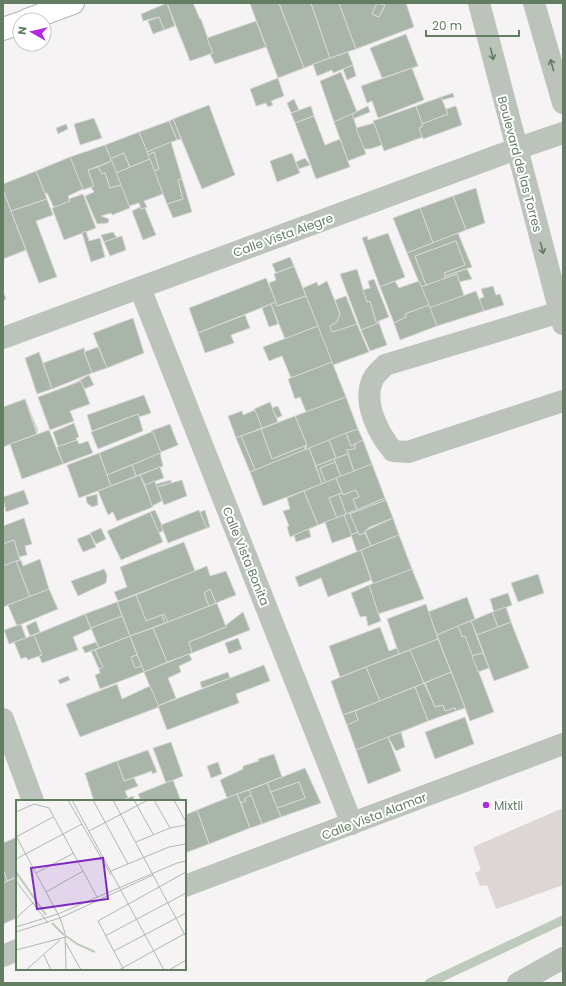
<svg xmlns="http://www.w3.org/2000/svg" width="566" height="986" font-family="Poppins,sans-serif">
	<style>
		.green { fill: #ddd6d4 }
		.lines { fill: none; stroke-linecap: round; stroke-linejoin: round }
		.stream { stroke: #becabb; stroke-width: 9 }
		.building { fill: #a9b5a8; stroke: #d8d6d7 }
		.major-casing { stroke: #afb8af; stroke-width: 24 }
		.minor { stroke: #bbc3bb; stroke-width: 22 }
		.major { stroke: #fff; stroke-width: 22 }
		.oneway { stroke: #637d62 }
		.poi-dot { fill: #b12adf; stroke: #fff; stroke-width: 1.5 }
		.labels { text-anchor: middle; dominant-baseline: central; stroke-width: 4; stroke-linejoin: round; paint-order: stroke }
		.street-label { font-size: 12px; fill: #637d62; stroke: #fff }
		.poi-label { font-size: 12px; fill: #637d62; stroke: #fff; text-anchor: start }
		.inset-river { fill: none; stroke: #becabb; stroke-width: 2 }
		.inset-road { fill: none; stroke: #aeb9ad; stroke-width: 1 }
		.view { fill: #7b2cbf; fill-opacity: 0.15; stroke: #7b2cbf; stroke-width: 2 }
		.inset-edge { fill: none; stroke: #637d62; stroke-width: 2 }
	</style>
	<rect width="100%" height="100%" fill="#f6f3f5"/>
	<path class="green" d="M 563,808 L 563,885 L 496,909 L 487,885 L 480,886 L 475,873 L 481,870 L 473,847 Z"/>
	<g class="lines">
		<path class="stream" d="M 429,983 L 563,920"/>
	</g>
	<g class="building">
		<path d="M 167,3 L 193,3 L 200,19 L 201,19 L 213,53 L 190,61 Z"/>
		<path d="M 167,3 L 175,26 L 164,30 L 159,17 L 143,21 L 141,14 Z"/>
		<path d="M 253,3 L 279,3 L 304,68 L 278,78 L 250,4 Z"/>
		<path d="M 279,3 L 311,3 L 330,58 L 304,68 Z"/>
		<path d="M 311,3 L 339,3 L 356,49 L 330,58 Z"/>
		<path d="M 339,3 L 377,3 L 372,14 L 379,17 L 385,5 L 381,3 L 406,3 L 414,27 L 356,49 Z"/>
		<path d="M 377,3 L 385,5 L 379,17 L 372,14 Z"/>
		<path d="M 159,17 L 164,30 L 153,34 L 148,21 Z"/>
		<path d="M 256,21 L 266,47 L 215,64 L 210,54 L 213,53 L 207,38 Z"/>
		<path d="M 406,34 L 418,66 L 382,78 L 370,48 Z"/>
		<path d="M 348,52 L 353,65 L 333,73 L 332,70 L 317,76 L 313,64 Z"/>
		<path d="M 353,65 L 356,76 L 347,80 L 343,69 Z"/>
		<path d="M 412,68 L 424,100 L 378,118 L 372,101 L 367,103 L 361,86 Z"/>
		<path d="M 341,72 L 357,112 L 334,122 L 320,81 Z"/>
		<path d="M 278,78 L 284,96 L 271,101 L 273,105 L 268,107 L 266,103 L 256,106 L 250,89 Z"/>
		<path d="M 453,93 L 454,97 L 442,100 L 441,97 Z"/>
		<path d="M 441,97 L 448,114 L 422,124 L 416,106 Z"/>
		<path d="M 294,99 L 299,110 L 291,113 L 287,103 Z"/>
		<path d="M 209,105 L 235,175 L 202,189 L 173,119 Z"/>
		<path d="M 311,106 L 314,116 L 295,123 L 291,113 Z"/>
		<path d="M 368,106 L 370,112 L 353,119 L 352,114 Z"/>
		<path d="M 416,106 L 423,126 L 419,128 L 423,137 L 384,151 L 373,121 Z"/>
		<path d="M 456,106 L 462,125 L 423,139 L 419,128 L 423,126 L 422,124 L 448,114 L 446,109 Z"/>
		<path d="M 352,114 L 366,154 L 348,161 L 334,122 Z"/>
		<path d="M 314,116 L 325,145 L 340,139 L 350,167 L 316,179 L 295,123 Z"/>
		<path d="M 94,118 L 102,138 L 80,145 L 74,124 Z"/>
		<path d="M 173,119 L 181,139 L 177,140 L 169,121 Z"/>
		<path d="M 169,121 L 177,140 L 147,152 L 139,132 Z"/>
		<path d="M 374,123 L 382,145 L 370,149 L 364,149 L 356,128 Z"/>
		<path d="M 66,124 L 68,129 L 58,134 L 56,128 Z"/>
		<path d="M 139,132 L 150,159 L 130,167 L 124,153 L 110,159 L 105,145 Z"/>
		<path d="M 171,142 L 182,179 L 178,180 L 183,199 L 167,204 L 154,171 L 159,169 L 154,152 L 148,155 L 147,152 Z"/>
		<path d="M 105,145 L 112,161 L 88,170 L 94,186 L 83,190 L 70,157 Z"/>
		<path d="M 154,152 L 159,169 L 154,171 L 148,155 Z"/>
		<path d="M 124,153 L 130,168 L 116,173 L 110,159 Z"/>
		<path d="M 292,153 L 300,173 L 277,182 L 270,161 Z"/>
		<path d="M 70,157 L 83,189 L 68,196 L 70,201 L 54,208 L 47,193 L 45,194 L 36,171 Z"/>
		<path d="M 305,158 L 310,165 L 299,169 L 296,162 Z"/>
		<path d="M 150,159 L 163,194 L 144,201 L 147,207 L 145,208 L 141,209 L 139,203 L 129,206 L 116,173 Z"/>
		<path d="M 112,161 L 121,185 L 110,188 L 105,173 L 102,174 L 98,167 Z"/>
		<path d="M 98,167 L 102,174 L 105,173 L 110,188 L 121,185 L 130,208 L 112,215 L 111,213 L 101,216 L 109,219 L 108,223 L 97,224 L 85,196 L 94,192 L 91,187 L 94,186 L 88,170 Z"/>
		<path d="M 36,171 L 47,199 L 11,211 L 3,190 L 3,184 Z"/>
		<path d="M 182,179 L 192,212 L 173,218 L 167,204 L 183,199 L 178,180 Z"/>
		<path d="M 476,188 L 485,223 L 466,230 L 453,196 Z"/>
		<path d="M 3,190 L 26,250 L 3,259 Z"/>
		<path d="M 83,194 L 96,228 L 64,240 L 52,208 L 70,201 L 69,199 Z"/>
		<path d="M 453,196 L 466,230 L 433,243 L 420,208 Z"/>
		<path d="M 47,199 L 53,215 L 36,221 L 57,277 L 39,283 L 11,211 Z"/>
		<path d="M 140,207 L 141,209 L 145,208 L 156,235 L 143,240 L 132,211 Z"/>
		<path d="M 420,208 L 433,243 L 407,253 L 393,218 Z"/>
		<path d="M 86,231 L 89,241 L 100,238 L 105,257 L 91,262 L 82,233 Z"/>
		<path d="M 113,232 L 117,238 L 104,242 L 101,235 Z"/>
		<path d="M 388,233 L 405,277 L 380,287 L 362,238 L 367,236 L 368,240 Z"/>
		<path d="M 458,233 L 472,267 L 445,276 L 444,273 L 465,265 L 456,241 L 415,256 L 426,285 L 421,287 L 407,253 Z"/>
		<path d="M 122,236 L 126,250 L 110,256 L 104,242 Z"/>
		<path d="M 456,241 L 465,265 L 444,273 L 446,279 L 426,285 L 415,256 Z"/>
		<path d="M 290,257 L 294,266 L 276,273 L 272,264 Z"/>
		<path d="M 294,266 L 306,296 L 277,306 L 269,283 L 276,280 L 274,274 Z"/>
		<path d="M 357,269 L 367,302 L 370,301 L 376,322 L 379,321 L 379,323 L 361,330 L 340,274 Z"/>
		<path d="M 467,269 L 472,279 L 459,282 L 457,274 L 445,278 L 445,276 Z"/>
		<path d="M 457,274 L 464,296 L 429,308 L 421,287 Z"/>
		<path d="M 266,278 L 276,302 L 198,333 L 189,308 Z"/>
		<path d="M 374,279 L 389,317 L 376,322 L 370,301 L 367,302 L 363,290 L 370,288 L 368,281 Z"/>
		<path d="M 327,281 L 340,314 L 337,322 L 330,326 L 332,332 L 357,324 L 369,352 L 333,365 L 303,288 L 317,282 L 318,286 Z"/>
		<path d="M 395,281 L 399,288 L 419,281 L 429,305 L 405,314 L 406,317 L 394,323 L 380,287 Z"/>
		<path d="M 493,286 L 496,295 L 500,294 L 504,305 L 484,311 L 479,299 L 484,297 L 481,289 Z"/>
		<path d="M 3,291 L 6,299 L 3,301 Z"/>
		<path d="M 476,291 L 484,311 L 437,326 L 429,308 Z"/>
		<path d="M 306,296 L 318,326 L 285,339 L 271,304 L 276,302 L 277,306 Z"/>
		<path d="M 346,296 L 357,324 L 332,332 L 330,326 L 337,322 L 340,314 L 335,300 Z"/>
		<path d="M 271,304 L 278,324 L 269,327 L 262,308 Z"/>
		<path d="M 429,305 L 437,326 L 400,340 L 394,323 L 406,317 L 405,314 Z"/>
		<path d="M 245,315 L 250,328 L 231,335 L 234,343 L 205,353 L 198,333 Z"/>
		<path d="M 133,318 L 144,353 L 107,368 L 93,333 Z"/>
		<path d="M 379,323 L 387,345 L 370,351 L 361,330 Z"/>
		<path d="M 318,326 L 332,362 L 291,378 L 282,356 L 269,361 L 263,347 Z"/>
		<path d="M 98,347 L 107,368 L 92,373 L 84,352 Z"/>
		<path d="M 84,348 L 85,351 L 84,352 L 92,373 L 52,389 L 43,363 Z"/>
		<path d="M 39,352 L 52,389 L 37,394 L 25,358 Z"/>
		<path d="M 332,362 L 346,397 L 306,412 L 300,397 L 295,399 L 288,379 Z"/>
		<path d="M 89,375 L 94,385 L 84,389 L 81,381 L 69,386 Z"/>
		<path d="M 81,381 L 90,404 L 70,411 L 74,421 L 50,430 L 38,397 Z"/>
		<path d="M 144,395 L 151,413 L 139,417 L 138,414 L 92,431 L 87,415 Z"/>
		<path d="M 346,397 L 358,429 L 305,450 L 307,445 L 295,416 Z"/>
		<path d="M 25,399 L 38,431 L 37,432 Z"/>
		<path d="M 25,399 L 37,434 L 3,447 L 3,407 Z"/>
		<path d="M 270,402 L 278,422 L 262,428 L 254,409 Z"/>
		<path d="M 278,406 L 282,416 L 277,418 L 272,408 Z"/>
		<path d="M 255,410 L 262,428 L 236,438 L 228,416 L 242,411 L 243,415 Z"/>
		<path d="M 138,414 L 143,431 L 98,449 L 91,432 Z"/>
		<path d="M 295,416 L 307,445 L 272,459 L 261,429 Z"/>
		<path d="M 74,423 L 79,437 L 76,438 L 77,440 L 58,447 L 53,432 Z"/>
		<path d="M 170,424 L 178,445 L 161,452 L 151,431 Z"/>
		<path d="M 261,429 L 272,459 L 305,446 L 305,450 L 255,470 L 241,436 Z"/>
		<path d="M 358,429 L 363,440 L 351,446 L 346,433 Z"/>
		<path d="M 49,430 L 63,464 L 22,479 L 10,444 Z"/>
		<path d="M 151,432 L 153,432 L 161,453 L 107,475 L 99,453 Z"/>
		<path d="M 346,433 L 351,446 L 355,444 L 355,449 L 347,450 L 348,454 L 336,458 L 329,440 Z"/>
		<path d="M 241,436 L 255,470 L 250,472 L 236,438 Z"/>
		<path d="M 77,440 L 79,444 L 88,441 L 93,453 L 63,464 L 57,447 Z"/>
		<path d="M 329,440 L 336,458 L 316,466 L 309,448 Z"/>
		<path d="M 363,440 L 372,464 L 354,472 L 347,450 L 355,449 L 355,444 Z"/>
		<path d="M 309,448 L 322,484 L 263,506 L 250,472 Z"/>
		<path d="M 99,453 L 111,486 L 79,498 L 67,465 Z"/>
		<path d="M 160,453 L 163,466 L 136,476 L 132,465 Z"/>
		<path d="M 348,454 L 354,472 L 341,477 L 334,459 Z"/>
		<path d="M 334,459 L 335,462 L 320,468 L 326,483 L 322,484 L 316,466 Z"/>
		<path d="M 335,462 L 341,477 L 326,483 L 320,468 Z"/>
		<path d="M 372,464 L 385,498 L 357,510 L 353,499 L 359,497 L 356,490 L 343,495 L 336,478 Z"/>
		<path d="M 132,465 L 136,476 L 111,486 L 107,475 Z"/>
		<path d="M 160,467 L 164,478 L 145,485 L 140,475 Z"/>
		<path d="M 140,475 L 153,507 L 117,521 L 113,512 L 108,515 L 98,491 Z"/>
		<path d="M 336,478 L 342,493 L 329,498 L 337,518 L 318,525 L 304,491 Z"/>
		<path d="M 171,480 L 171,484 L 166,486 L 166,484 L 157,487 L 156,484 Z"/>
		<path d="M 182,480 L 187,496 L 164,505 L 157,487 Z"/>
		<path d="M 155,481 L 162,501 L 152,506 L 145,485 Z"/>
		<path d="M 24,490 L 29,504 L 6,512 L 3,497 Z"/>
		<path d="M 356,490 L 359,497 L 353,499 L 357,510 L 346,514 L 339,494 L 342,493 L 343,495 Z"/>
		<path d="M 304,491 L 318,525 L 290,537 L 287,527 L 289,526 L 283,511 L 290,509 L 287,498 Z"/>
		<path d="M 97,494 L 98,505 L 92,507 L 87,503 L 86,497 Z"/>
		<path d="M 339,494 L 346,514 L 337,518 L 329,498 Z"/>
		<path d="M 385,498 L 386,500 L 350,514 L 358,532 L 351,535 L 344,515 Z"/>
		<path d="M 386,500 L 393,518 L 370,527 L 365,531 L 365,533 L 359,535 L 350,514 Z"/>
		<path d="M 155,510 L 164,530 L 159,533 L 150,512 Z"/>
		<path d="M 199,510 L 207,528 L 168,543 L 161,525 Z"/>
		<path d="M 205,510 L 210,527 L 207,528 L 200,512 Z"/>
		<path d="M 150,512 L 163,542 L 121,560 L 107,531 Z"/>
		<path d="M 344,515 L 352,536 L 332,543 L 325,522 Z"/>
		<path d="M 24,518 L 32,544 L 25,546 L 27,555 L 19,557 L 14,540 L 3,544 L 3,526 Z"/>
		<path d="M 393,518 L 399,535 L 371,546 L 365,531 Z"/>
		<path d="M 101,528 L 106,539 L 96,544 L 90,533 Z"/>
		<path d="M 309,529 L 311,537 L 296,542 L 294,535 Z"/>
		<path d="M 358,532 L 359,535 L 365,533 L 371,546 L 357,552 L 351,535 Z"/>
		<path d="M 90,534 L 96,547 L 83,552 L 77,539 Z"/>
		<path d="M 399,535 L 412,569 L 373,584 L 361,550 Z"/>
		<path d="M 14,540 L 20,560 L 3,566 L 3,544 Z"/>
		<path d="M 184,542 L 195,571 L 118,601 L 114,592 L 127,587 L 120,567 Z"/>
		<path d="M 361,550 L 371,580 L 328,597 L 321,578 L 299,587 L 295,577 Z"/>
		<path d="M 40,559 L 49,589 L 30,597 L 16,561 L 21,560 L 23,566 Z"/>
		<path d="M 16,561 L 30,597 L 3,607 L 3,566 Z"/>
		<path d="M 207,566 L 210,576 L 226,571 L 236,595 L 216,603 L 210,589 L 204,593 L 209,606 L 168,622 L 164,614 L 146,621 L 136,595 Z"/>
		<path d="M 104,569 L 107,575 L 106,583 L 78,596 L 71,581 Z"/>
		<path d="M 412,569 L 424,599 L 378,614 L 369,585 Z"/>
		<path d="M 538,574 L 544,593 L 518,602 L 511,583 Z"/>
		<path d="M 369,585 L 381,621 L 368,626 L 366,616 L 360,617 L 351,593 Z"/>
		<path d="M 49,589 L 58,609 L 17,626 L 8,605 Z"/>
		<path d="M 210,589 L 216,603 L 209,606 L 204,593 Z"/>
		<path d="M 508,593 L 512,605 L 494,612 L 490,599 Z"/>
		<path d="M 136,595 L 146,621 L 162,615 L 165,623 L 130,636 L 117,602 Z"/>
		<path d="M 467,597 L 475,619 L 437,635 L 428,612 Z"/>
		<path d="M 117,602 L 122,616 L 91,628 L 85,614 Z"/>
		<path d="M 217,603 L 226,627 L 189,642 L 192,653 L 167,662 L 153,628 Z"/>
		<path d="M 426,604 L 438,639 L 399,654 L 387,619 Z"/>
		<path d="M 506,607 L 511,622 L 498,627 L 492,612 Z"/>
		<path d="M 243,612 L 250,630 L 192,653 L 189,642 L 226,627 L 226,625 Z"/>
		<path d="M 492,612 L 498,627 L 477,635 L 471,621 Z"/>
		<path d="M 85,614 L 91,629 L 73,637 L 78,650 L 42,663 L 39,656 L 42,655 L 34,635 Z"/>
		<path d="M 164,614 L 168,622 L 165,623 L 162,615 Z"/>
		<path d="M 122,616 L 130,636 L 99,648 L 91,628 Z"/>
		<path d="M 36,621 L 40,632 L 30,636 L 26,626 Z"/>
		<path d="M 471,621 L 483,653 L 472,656 L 465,636 L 462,637 L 458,626 Z"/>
		<path d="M 511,622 L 529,668 L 494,681 L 477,635 Z"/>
		<path d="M 21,624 L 26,638 L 9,644 L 4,630 Z"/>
		<path d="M 458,626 L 462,637 L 465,636 L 494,712 L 470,721 L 437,635 Z"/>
		<path d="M 380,627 L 389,651 L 397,648 L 399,654 L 340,677 L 329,646 Z"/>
		<path d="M 153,628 L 167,662 L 144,672 L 130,636 Z"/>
		<path d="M 34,635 L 42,655 L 28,660 L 26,657 L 21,659 L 14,642 Z"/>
		<path d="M 130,636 L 137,655 L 131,657 L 135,668 L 142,666 L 144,672 L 100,689 L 95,675 L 100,673 L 99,669 L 103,667 L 95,650 Z"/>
		<path d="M 238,638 L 242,649 L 229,654 L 225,643 Z"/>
		<path d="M 438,639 L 451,672 L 424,683 L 410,650 Z"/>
		<path d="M 96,642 L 99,648 L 85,653 L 82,647 Z"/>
		<path d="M 95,650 L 103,667 L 99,669 L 91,651 Z"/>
		<path d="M 410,650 L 424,683 L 380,701 L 366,667 Z"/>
		<path d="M 483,653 L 489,668 L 478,672 L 472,656 Z"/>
		<path d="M 189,654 L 192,660 L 179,666 L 181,672 L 168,678 L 176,698 L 158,706 L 144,672 Z"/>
		<path d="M 137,655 L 142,666 L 135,668 L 131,657 Z"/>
		<path d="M 264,665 L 270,681 L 236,694 L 239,703 L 167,730 L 158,706 Z"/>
		<path d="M 366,667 L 380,701 L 343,715 L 331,681 Z"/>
		<path d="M 228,672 L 230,678 L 202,688 L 200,682 Z"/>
		<path d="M 451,672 L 465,708 L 456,711 L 455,708 L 445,711 L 443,705 L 435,707 L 425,683 Z"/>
		<path d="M 68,676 L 70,680 L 60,684 L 58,680 Z"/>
		<path d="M 424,683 L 435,707 L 443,705 L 445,711 L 455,708 L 456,711 L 428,721 L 415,687 Z"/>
		<path d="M 117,684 L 122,699 L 150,686 L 159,707 L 80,737 L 66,704 Z"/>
		<path d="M 415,687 L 428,721 L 356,750 L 347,725 L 358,720 L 355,711 Z"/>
		<path d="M 355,711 L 358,720 L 347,725 L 343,715 Z"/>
		<path d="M 465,717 L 474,744 L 435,759 L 425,732 Z"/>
		<path d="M 401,732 L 405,747 L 396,751 L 388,737 Z"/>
		<path d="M 388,737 L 401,771 L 368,784 L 356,750 Z"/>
		<path d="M 171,742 L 183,776 L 166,783 L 153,748 Z"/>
		<path d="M 148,750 L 157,772 L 152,774 L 152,771 L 124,781 L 117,761 Z"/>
		<path d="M 274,754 L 282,777 L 227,798 L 220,780 L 243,769 L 243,766 L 259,761 L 258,759 Z"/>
		<path d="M 117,761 L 124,781 L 134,778 L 138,786 L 125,791 L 128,798 L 120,801 L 94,801 L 85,773 Z"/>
		<path d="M 218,762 L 222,774 L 211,778 L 207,766 Z"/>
		<path d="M 305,768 L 321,803 L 281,817 L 277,808 L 305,798 L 299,782 L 271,792 L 267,783 Z"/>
		<path d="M 173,780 L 181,801 L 141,801 L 138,794 Z"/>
		<path d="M 299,782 L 305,798 L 277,808 L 271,792 Z"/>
		<path d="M 267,783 L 281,817 L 262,824 L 249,790 Z"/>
		<path d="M 249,790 L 251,795 L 244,799 L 246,801 L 241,803 L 237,794 Z"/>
		<path d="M 237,794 L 250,828 L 209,844 L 197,810 Z"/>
		<path d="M 251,795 L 262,824 L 250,828 L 241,803 L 246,801 L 244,799 Z"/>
		<path d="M 133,796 L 135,801 L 120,801 L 128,798 Z"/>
		<path d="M 197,810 L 209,844 L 185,853 L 185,815 Z"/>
		<path d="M 17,837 L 17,877 L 7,881 L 4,872 L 3,873 L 3,843 Z"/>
		<path d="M 4,872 L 7,881 L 3,883 L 3,873 Z"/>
		<path d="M 17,877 L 17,918 L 3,924 L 3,883 Z"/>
	</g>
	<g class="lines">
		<g class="major-casing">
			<g id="major">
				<path d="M 27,20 L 73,3"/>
				<path d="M 3,29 L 20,23"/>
			</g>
		</g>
		<g class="minor">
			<path d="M 479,3 L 563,324"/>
			<path d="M 534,3 L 563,103"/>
			<path d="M 140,288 L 352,824"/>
			<path d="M 560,312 L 385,365 C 382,369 375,374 373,379 C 362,402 378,433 393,451 L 408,452 L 563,401"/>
			<path d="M 3,338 L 516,149 L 563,133"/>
			<path d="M 3,719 L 33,801"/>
			<path d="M 185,886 L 563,744"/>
			<path d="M 3,956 L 17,950"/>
			<path d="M 518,983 L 563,958"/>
		</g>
		<use href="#major" class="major"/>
	</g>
	<defs><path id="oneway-shaft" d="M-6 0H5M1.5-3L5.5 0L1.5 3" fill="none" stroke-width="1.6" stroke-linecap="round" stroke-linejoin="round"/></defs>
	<g class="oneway">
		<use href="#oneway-shaft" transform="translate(492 54) rotate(76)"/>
		<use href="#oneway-shaft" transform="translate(552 65) rotate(-106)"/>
		<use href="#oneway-shaft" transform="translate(542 248) rotate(75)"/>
	</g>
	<circle class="poi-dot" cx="486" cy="805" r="4"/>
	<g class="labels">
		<g class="street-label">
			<text transform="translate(520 164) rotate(75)">Boulevard de las Torres</text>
			<text transform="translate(283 235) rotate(-20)">Calle Vista Alegre</text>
			<text transform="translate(246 556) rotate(68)">Calle Vista Bonita</text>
			<text transform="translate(374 816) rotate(-21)">Calle Vista Alamar</text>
		</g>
		<g class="poi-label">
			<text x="494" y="805">Mixtli</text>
		</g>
	</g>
	<g transform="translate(16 800)">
		<rect width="170" height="170" fill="#f6f3f5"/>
		<path class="inset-river" d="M 0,72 L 30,115M 36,123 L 48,135M 50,136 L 61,144 L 79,152"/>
		<path class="inset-road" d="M 52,0 L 95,75M 56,0 L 148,170M 77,0 L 112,64M 97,0 L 170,137M 118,0 L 137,34M 138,0 L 154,28M 158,0 L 170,22M 0,12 L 18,4 L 33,8 L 81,97M 73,31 L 132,0M 0,36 L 44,118 L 49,133 L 50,170M 0,37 L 37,17M 120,42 L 154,28 L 170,25M 0,59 L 66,24M 95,71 L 153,47 L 170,44M 20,73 L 58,53M 0,81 L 32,123M 30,92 L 67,71M 0,118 L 18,102M 0,127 L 42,114 L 161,63 L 170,61M 0,132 L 44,118 L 137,75M 89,136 L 170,93M 50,143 L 65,170M 0,150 L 50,137M 98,151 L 170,113M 28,155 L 35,170M 10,170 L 44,140M 103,170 L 168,134M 108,170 L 82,121 L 170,72M 153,170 L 170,160"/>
		<path class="view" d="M 87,58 L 92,99 L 21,109 L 15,68 Z"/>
		<rect width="170" height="170" class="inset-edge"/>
	</g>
	<rect width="566" height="986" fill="none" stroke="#637d62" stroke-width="8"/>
	<g transform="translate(32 32) rotate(278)"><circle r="19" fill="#ffffff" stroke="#c1cbc0"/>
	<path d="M0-3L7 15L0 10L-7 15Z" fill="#b12adf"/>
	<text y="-6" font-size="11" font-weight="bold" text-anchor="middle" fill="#637d62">N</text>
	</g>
	<path d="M426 30v6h93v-6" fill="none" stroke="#637d62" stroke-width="2"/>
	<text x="432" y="30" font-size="12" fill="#637d62" stroke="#ffffff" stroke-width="3" paint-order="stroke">20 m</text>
</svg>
